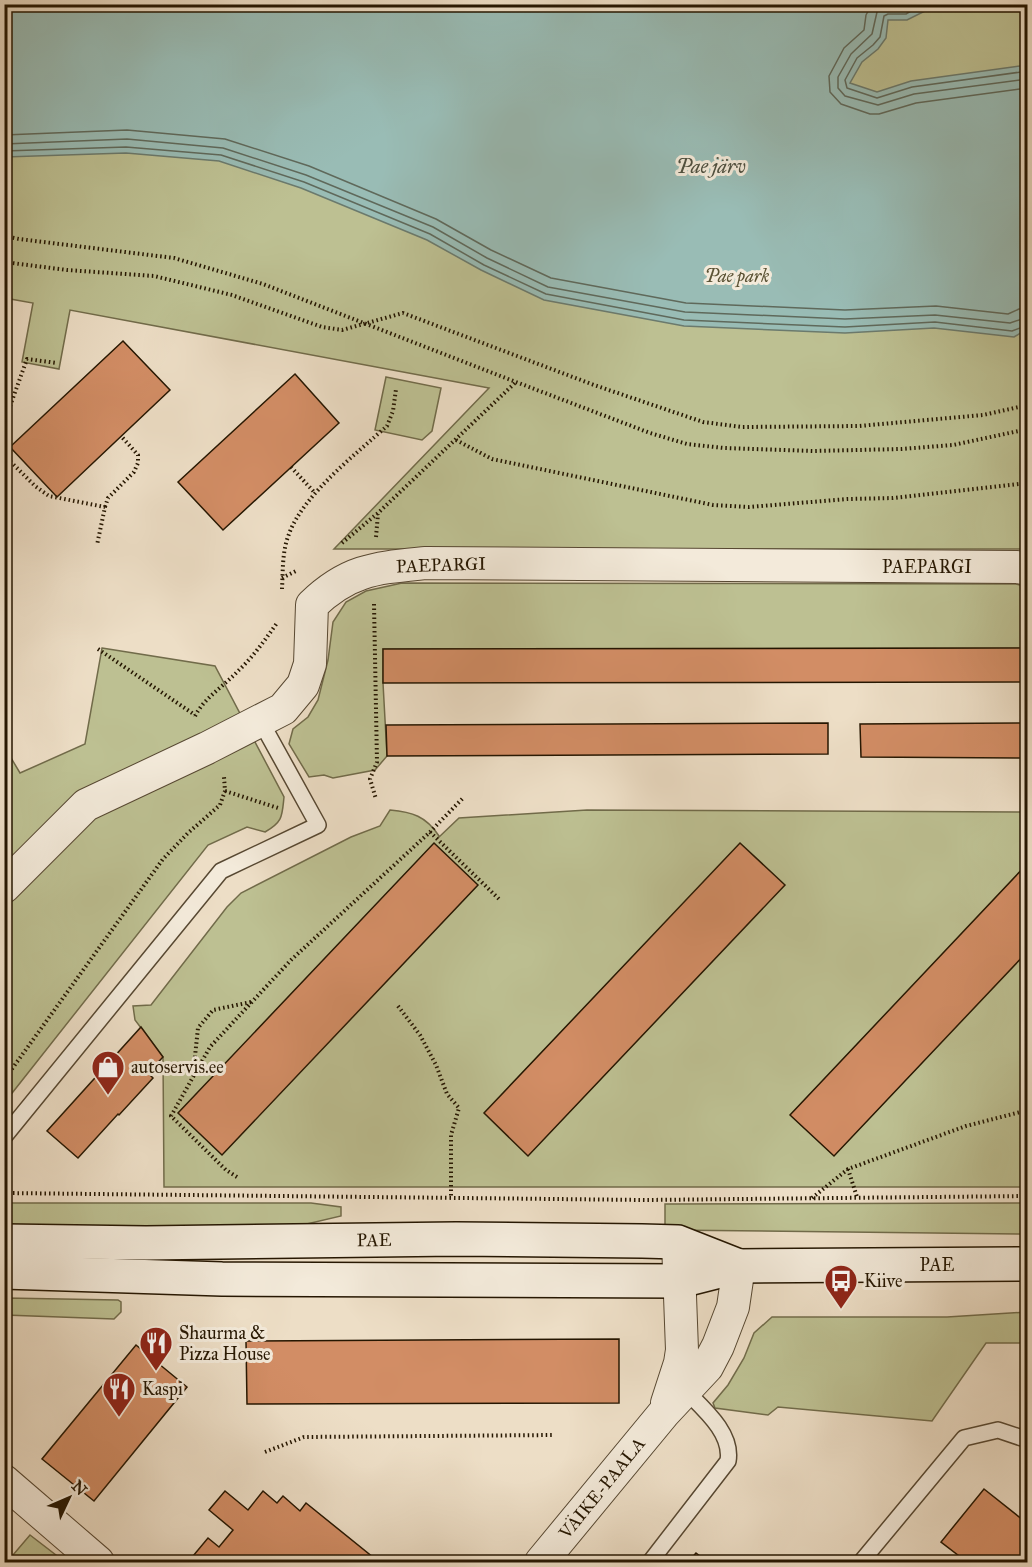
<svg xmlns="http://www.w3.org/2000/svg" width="1032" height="1567" font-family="'IM FELL Great Primer',serif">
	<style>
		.green { fill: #bdc092; stroke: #716b4a; stroke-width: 1.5 }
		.water { fill: #99bcb5; stroke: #6b7a6d; stroke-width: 1.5 }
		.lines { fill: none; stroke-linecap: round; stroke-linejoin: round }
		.shore { stroke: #5f695b; stroke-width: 1.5 }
		.building { fill: #d28d65; stroke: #251601; stroke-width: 1.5 }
		.service-casing { stroke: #574832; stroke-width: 18 }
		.minor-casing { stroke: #574832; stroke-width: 34 }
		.secondary-casing { stroke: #251601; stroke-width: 36 }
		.path { stroke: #251601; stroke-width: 4; stroke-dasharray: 1.5 3; stroke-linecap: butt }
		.service { stroke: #f3eada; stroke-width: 15 }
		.minor { stroke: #f3eada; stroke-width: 32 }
		.secondary { stroke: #f3eada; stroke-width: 33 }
		.labels { text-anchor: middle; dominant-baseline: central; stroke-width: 6; stroke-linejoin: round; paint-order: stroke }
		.park-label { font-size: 18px; font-style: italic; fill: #5a5234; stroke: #f3eada }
		.street-label { font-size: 18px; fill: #251601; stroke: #f3eada }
		.poi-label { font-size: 18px; fill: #251601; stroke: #f3eada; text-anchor: start }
		.water-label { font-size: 20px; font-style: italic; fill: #4e5040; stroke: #f3eada }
	</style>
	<rect width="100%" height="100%" fill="#eddec6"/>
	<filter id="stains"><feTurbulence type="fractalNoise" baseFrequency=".00333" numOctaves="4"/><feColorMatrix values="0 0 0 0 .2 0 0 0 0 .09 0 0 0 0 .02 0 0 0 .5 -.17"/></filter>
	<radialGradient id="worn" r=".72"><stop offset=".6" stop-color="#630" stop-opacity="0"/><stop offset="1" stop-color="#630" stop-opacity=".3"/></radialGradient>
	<g class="green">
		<path d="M 4,5 L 1027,5 L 1027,549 L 334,549 L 489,388 L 70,310 L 59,369 L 22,362 L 33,303 L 5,298 Z"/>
		<path d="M 386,377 L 441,388 L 432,431 L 422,440 L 375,430 Z"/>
		<path d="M 402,583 L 1016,584 L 1027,587 L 1027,648 L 383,649 L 383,683 L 387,756 L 375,770 L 333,778 L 324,775 L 309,777 L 289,744 L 293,729 L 308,717 L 318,700 L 328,660 L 333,622 L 346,602 L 366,591 Z"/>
		<path d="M 102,648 L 215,666 L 284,797 C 282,816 283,822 265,832 L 247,827 L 208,845 L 5,1102 L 4,746 L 20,773 L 85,744 Z"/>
		<path d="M 390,810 C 412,812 426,816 439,836 L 438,838 L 459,818 L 587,810 L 1027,812 L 1027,1187 L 164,1187 L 163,1057 L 135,1020 L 133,1006 L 151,1005 L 227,907 L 241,893 L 351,837 L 380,826 Z"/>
		<path d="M 6,1203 L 311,1203 L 341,1207 L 341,1216 L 294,1227 L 5,1231 Z"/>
		<path d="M 1027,1203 L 1027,1234 L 665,1230 L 665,1204 Z"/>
		<path d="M 5,1298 L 118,1300 L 121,1302 L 121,1312 L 114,1319 L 5,1315 Z"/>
		<path d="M 1027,1312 L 1027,1343 L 986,1343 L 932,1421 L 778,1407 L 768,1415 L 715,1408 L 713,1403 L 728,1385 L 744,1358 L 754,1333 L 772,1317 L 947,1317 Z"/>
		<path d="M 30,1535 L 65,1562 L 34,1562 L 31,1560 L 29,1562 L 7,1562 Z"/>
	</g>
	<path class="water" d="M 4,5 L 937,5 L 907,20 L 888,20 L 886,38 L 878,49 L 862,62 L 850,83 L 877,92 L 911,81 L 1027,65 L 1027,329 L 1014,337 L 934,328 L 845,333 L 684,326 L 544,300 L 481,270 L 427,240 L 301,188 L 219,161 L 126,153 L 5,157 Z"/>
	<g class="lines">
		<g class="shore">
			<path d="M 872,4 L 866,15 L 864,30 L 844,48 L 829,76 L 830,92 L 841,104 L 870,114 L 879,114 L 916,103 L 1028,88"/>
			<path d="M 907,4 C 897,10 887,3 877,12 L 872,34 L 851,54 L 838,77 L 838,88 L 845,96 L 878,105 L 914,94 L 1028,79"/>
			<path d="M 922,4 L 906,14 L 888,14 L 884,16 L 880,37 L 873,45 L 857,58 L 845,80 L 847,88 L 877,98 L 912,87 L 1028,71"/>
			<path d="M 4,135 L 127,130 L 225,139 L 309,166 L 436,219 L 491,250 L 551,278 L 686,303 L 845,310 L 936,306 L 1008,314 L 1019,309 L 1028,308"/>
			<path d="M 4,144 L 127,139 L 223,148 L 306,175 L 433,227 L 487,258 L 548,287 L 685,312 L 845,319 L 935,315 L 1010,323 L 1028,317"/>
			<path d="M 4,151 L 126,147 L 221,155 L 304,182 L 430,234 L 484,265 L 546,294 L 684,320 L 845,327 L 935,322 L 1012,331 L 1028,325"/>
		</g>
	</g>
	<g class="building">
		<path d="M 123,341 L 170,390 L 57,497 L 10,447 Z"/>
		<path d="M 295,374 L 339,423 L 223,530 L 178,482 Z"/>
		<path d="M 1028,648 L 1028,682 L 383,683 L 383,649 Z"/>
		<path d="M 828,723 L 828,754 L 387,756 L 386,725 Z"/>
		<path d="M 1028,723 L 1028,758 L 861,757 L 860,724 Z"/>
		<path d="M 434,843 L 478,885 L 222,1155 L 178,1113 Z"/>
		<path d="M 740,843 L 785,885 L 528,1156 L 484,1113 Z"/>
		<path d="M 1028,863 L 1028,951 L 834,1156 L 790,1115 Z"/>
		<path d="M 141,1027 L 163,1057 L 148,1073 L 153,1078 L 119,1115 L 118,1114 L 78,1158 L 47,1131 Z"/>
		<path d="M 619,1339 L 619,1403 L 247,1404 L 246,1341 Z"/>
		<path d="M 136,1345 L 187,1387 L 94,1501 L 42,1459 Z"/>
		<path d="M 984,1489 L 1028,1524 L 1028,1562 L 967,1562 L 941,1542 Z"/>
		<path d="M 225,1491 L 248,1510 L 263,1491 L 277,1503 L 283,1496 L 300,1511 L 306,1503 L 379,1562 L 269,1562 L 265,1559 L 263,1562 L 188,1562 L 208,1538 L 219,1547 L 233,1530 L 209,1510 Z"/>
		<path d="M 696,1553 L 708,1562 L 688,1562 Z"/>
	</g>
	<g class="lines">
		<g class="service-casing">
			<g id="service">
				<path d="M 4,1137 L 221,871 L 318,825 L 260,720"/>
				<path d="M 650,1562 L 728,1461 C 733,1432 701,1407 683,1388"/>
				<path d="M 861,1562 L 964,1438 L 998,1430 L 1028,1440"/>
			</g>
		</g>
		<g class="minor-casing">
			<g id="minor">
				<path d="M 4,887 L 86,805 L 207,748 L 283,709 L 303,685 L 310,664 L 312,605 C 349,569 377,568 426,563 L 1017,567 L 1028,569"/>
				<path d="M 667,1403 L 680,1363 L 682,1350 L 678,1242"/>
				<path d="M 4,1481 L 98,1562"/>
				<path d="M 541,1562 L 664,1413 L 707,1367 L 718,1346 L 733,1307 L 739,1266"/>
			</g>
		</g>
		<g class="secondary-casing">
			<g id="secondary">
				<path d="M 4,1241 L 146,1243 L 456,1239 L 642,1241 L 678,1242 L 739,1266"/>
				<path d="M 4,1272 L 222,1279 L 680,1281 L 739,1266 L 1028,1264"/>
			</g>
		</g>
		<g class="path">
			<path d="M 4,236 L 19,239 L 174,258 L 263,284 L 516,382 L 650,433 L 687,444 L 724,448 L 813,451 L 901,449 L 953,445 L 1028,429"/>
			<path d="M 4,262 L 67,270 L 154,276 L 232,295 L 322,327 L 342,330 L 403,313 L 594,385 L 703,422 L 742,427 L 859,426 L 983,415 L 1028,405"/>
			<path d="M 4,423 L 27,359 L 57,363"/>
			<path d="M 456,440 L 492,459 L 713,505 L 749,507 L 848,499 L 893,498 L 1028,483"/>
			<path d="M 4,455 L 35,486 L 49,496 L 105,507 L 97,545"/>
			<path d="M 291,467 L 315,493"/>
			<path d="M 105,507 L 108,498 L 134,472 L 138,463 L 138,455 L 121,436"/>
			<path d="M 376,537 L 378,514"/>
			<path d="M 342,543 L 378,513 L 516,382"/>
			<path d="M 282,578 L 298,570"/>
			<path d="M 282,589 C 283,571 282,551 289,534 C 303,495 356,454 387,426 L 393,411 L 396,389"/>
			<path d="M 374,604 L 377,762 L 370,779 L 376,799"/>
			<path d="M 98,649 L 195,715"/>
			<path d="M 195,716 C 205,697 224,686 238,671 C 253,657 265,640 277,623"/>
			<path d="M 225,791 L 278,808"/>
			<path d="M 430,832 L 499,899"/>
			<path d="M 398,1006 L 420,1035 L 436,1065 L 447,1094 L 459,1108 L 451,1135 L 451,1198"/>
			<path d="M 193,1075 L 198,1028 L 213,1010 L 251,1002"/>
			<path d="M 4,1080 L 163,859 L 188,833 L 220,805 L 225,791 L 224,777"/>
			<path d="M 848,1169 L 857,1197"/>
			<path d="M 237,1177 L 226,1170 L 171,1116 L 210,1047 L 291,960 L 430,832 L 463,798"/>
			<path d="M 4,1193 L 645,1200 L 1028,1196"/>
			<path d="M 812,1198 L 848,1169 L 966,1126 L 1028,1110"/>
			<path d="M 265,1452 L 304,1437 L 554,1435"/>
		</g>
		<use href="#service" class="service"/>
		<use href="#minor" class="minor"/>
		<use href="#secondary" class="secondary"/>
	</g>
	<defs>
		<g id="shop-pin" transform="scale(1.725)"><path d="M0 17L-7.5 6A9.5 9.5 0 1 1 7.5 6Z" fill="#8f2418" stroke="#f3eada"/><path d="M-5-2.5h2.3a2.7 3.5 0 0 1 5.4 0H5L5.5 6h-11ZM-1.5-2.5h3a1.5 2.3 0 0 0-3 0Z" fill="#fff"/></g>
		<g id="bus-pin" transform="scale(1.725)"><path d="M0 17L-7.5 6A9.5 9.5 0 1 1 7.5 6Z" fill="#8f2418" stroke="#f3eada"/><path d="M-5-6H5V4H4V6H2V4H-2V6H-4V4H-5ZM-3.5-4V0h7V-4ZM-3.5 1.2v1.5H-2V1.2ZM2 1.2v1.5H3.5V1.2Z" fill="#fff"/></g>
		<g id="restaurant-pin" transform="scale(1.725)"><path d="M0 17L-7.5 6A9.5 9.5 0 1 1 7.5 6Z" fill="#8f2418" stroke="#f3eada"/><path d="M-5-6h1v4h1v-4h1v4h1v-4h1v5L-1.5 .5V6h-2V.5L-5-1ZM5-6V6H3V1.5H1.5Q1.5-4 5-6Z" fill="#fff"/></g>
	</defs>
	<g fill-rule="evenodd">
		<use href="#shop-pin" x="108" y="1067"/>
		<use href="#bus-pin" x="841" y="1281"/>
		<use href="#restaurant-pin" x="156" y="1343"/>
		<use href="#restaurant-pin" x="119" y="1389"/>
	</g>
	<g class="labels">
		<g class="park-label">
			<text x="737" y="276">Pae park</text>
		</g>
		<g class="street-label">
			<text transform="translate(441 565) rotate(-2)">PAEPARGI</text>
			<text x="927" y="567">PAEPARGI</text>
			<text transform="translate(374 1240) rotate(-1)">PAE</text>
			<text x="937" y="1265">PAE</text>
			<text transform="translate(602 1488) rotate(-51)">VÄIKE-PAALA</text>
		</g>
		<g class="poi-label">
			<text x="131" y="1067">autoservis.ee</text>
			<text x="864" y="1281">Kiive</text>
			<text x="179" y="1333">Shaurma &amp;<tspan x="179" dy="21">Pizza House</tspan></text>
			<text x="142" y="1389">Kaspi</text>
		</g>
		<g class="water-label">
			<text x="711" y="166">Pae järv</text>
		</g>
	</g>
	<rect width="1032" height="1567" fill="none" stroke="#eddec6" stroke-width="24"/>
	<rect x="6" y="6" width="1020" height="1555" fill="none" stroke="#251601" stroke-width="3"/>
	<rect x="12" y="12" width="1008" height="1543" fill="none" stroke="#251601" stroke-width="1.5"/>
	<g transform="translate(69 1498) rotate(46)" stroke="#f3eada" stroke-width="4.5" paint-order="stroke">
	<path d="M0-4.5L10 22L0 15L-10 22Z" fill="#251601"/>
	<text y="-9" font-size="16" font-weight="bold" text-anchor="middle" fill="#251601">N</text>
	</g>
	<rect width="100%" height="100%" filter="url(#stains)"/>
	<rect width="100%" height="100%" fill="url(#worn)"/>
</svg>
